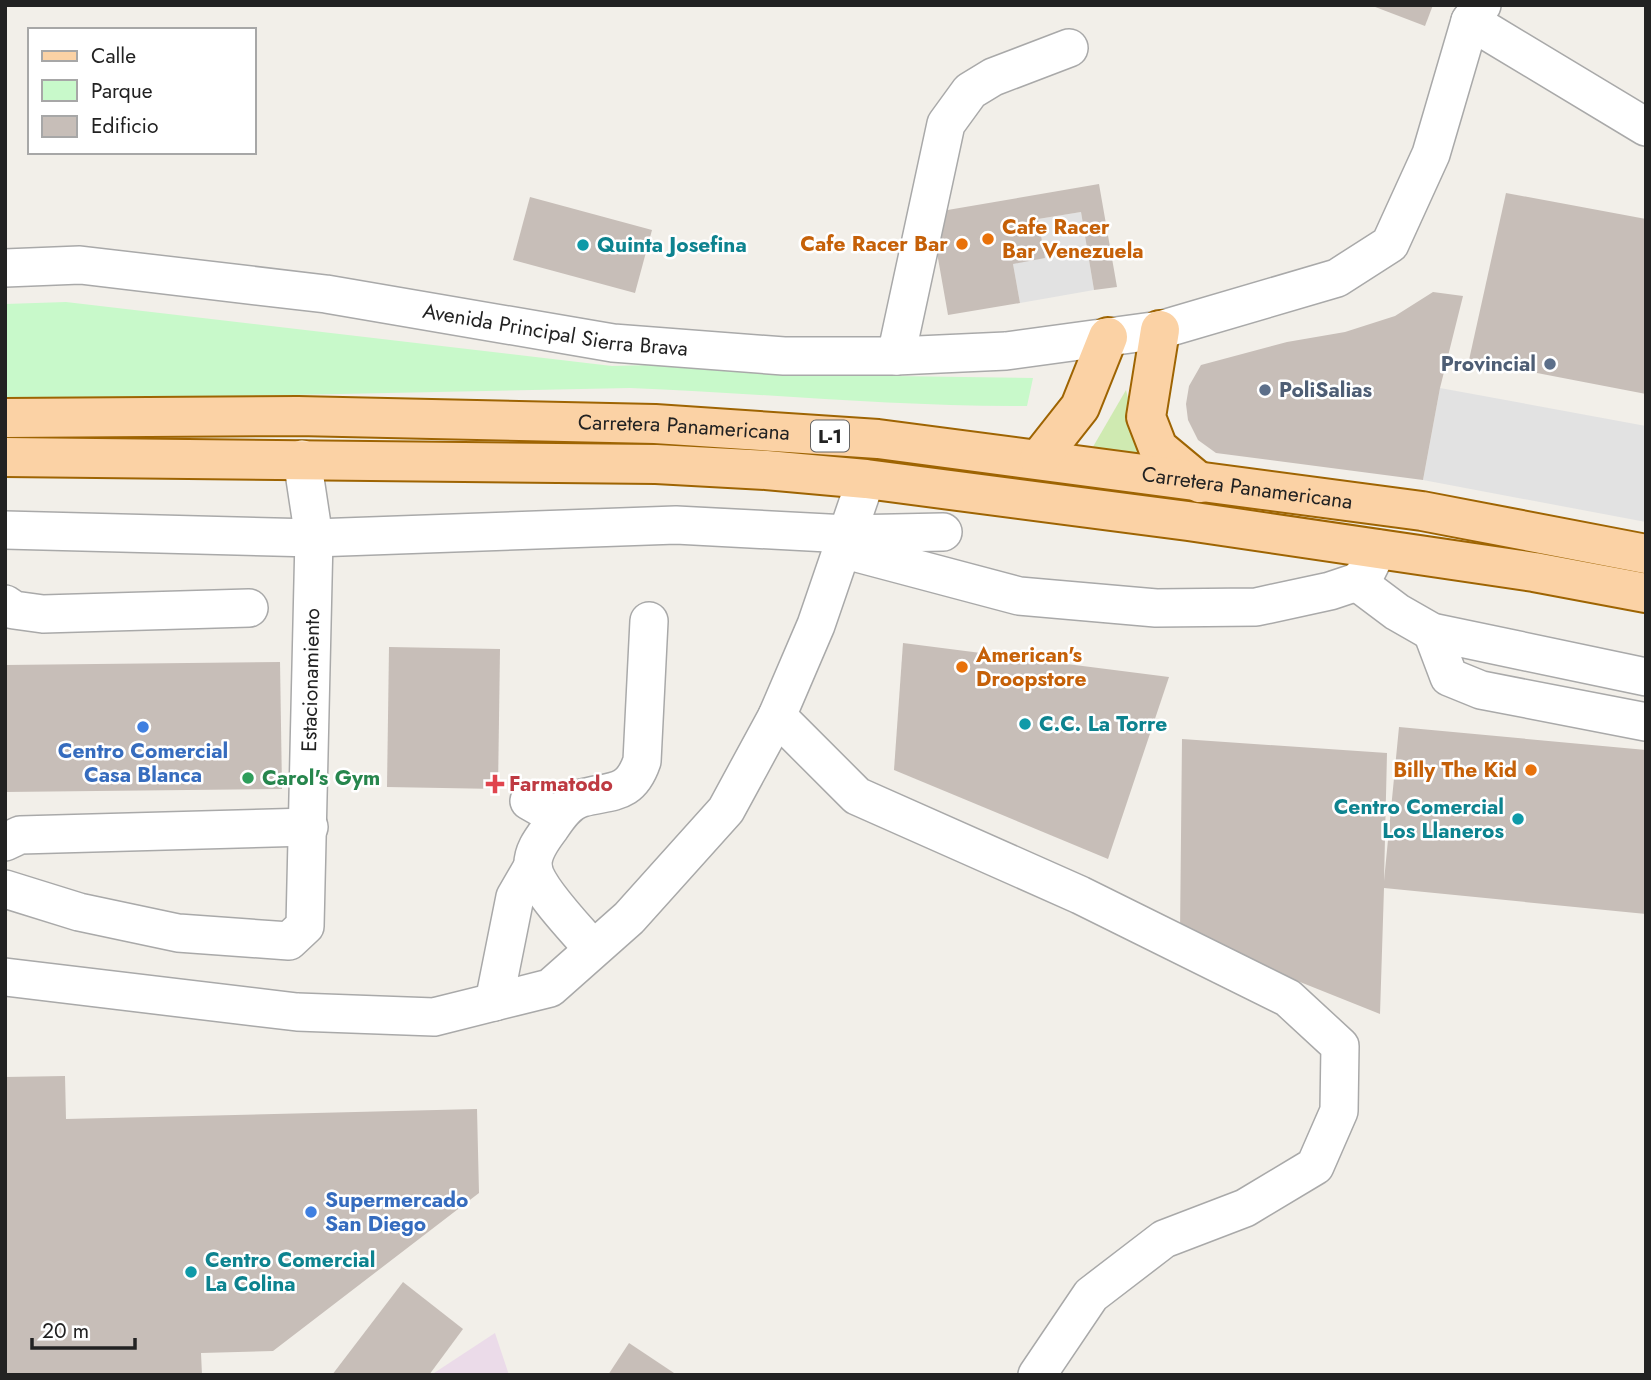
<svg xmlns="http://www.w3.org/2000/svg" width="1651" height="1380" font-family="Jost,sans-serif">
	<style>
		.industrial { fill: #ebdbe9 }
		.grass { fill: #cfeab1 }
		.park { fill: #c8f9ca }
		.parking { fill: #e2e2e2 }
		.building { fill: #c7beb8 }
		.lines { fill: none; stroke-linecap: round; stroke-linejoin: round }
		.minor-casing { stroke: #a9a9a9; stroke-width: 40 }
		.major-casing { stroke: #9e6402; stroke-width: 42 }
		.minor { stroke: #fff; stroke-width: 37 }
		.major { stroke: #fbd2a5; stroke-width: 38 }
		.food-dot { fill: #e8710a; stroke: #fff; stroke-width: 2.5 }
		.culture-dot { fill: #0f9aa8; stroke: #fff; stroke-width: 2.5 }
		.service-dot { fill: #5c6f8a; stroke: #fff; stroke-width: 2.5 }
		.shop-dot { fill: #3f7fe0; stroke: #fff; stroke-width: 2.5 }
		.leisure-dot { fill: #2e9e5b; stroke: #fff; stroke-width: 2.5 }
		.health-dot { fill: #e0444e; stroke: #fff; stroke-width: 2.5 }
		.labels { text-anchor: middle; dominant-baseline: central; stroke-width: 5; stroke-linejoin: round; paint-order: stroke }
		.shield { fill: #fff; stroke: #646464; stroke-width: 2 }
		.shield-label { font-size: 19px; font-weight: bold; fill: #222 }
		.food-label { font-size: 21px; font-weight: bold; fill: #c56008; stroke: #fff; text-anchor: start }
		.culture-label { font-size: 21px; font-weight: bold; fill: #0d838f; stroke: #fff; text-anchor: start }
		.street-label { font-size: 21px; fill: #222; stroke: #fff }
		.service-label { font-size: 21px; font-weight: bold; fill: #4e5e75; stroke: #fff; text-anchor: end }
		.shop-label { font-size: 21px; font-weight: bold; fill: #366cbe; stroke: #fff }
		.leisure-label { font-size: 21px; font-weight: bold; fill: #27864d; stroke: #fff; text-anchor: start }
		.health-label { font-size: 21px; font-weight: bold; fill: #be3a42; stroke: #fff; text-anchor: start }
	</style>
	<rect width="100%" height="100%" fill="#f2efe9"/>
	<path class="industrial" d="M 495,1333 L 509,1375 L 431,1375 Z"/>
	<path class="grass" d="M 1126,390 L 1144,460 L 1090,452 Z"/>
	<path class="park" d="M 66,302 L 612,366 L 693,364 L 892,376 L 1033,378 L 1027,406 C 894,407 762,393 630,388 L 5,401 L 5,304 Z"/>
	<g class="parking">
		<path d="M 1081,212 L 1094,290 L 1020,303 L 1013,264 L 1038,219 Z"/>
		<path d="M 1440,388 L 1646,426 L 1646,522 L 1423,480 Z"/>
	</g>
	<g class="building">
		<path d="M 1370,5 L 1433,5 L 1425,26 Z"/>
		<path d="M 1099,184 L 1117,287 L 1094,290 L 1081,212 L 1038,219 L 1045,258 L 1013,264 L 1020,303 L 948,315 L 930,213 Z"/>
		<path d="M 1506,193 L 1646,219 L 1646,394 L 1469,360 Z"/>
		<path d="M 530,197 L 652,230 L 635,293 L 513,260 Z"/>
		<path d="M 1433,292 L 1463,296 L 1440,388 L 1423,480 L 1216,453 L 1198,440 L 1188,420 L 1186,404 L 1189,386 L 1201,365 L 1287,342 L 1345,332 L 1395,316 Z"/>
		<path d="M 903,643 L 1169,677 L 1108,859 L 894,770 Z"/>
		<path d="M 389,647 L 500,649 L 498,789 L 387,787 Z"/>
		<path d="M 280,662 L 282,789 L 5,792 L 5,665 Z"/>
		<path d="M 1399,727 L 1646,750 L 1646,914 L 1384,888 L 1380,1014 L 1180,934 L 1182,739 L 1387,753 L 1384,881 Z"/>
		<path d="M 65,1076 L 66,1119 L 477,1109 L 479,1193 L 273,1351 L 201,1353 L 202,1375 L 5,1375 L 5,1077 Z"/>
		<path d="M 403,1282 L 463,1329 L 429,1375 L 332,1375 Z"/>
		<path d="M 629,1343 L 677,1375 L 608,1375 Z"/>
	</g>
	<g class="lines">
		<g class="minor-casing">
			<g id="minor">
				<path d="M 1470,21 L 1646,127"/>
				<path id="s1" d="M 5,268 L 80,265 L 326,294 L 613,343 L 784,356 L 896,356 L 1006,351 L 1160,330 L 1337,278 L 1390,244 L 1431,154 L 1470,21 L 1482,5"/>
				<path d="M 896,356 L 946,124 L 970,91 L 993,77 L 1069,48"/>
				<path d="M 866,479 L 816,625 L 777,716 L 857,796 L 1080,895 L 1288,998 L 1340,1046 L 1339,1111 L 1315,1166 L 1245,1208 L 1164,1239 L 1091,1295 L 1037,1375"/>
				<path d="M 5,530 L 314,538 L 676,525 L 847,534 L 943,532"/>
				<path d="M 842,549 L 1019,596 L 1156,608 L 1256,607 L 1330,591 L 1357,582 L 1366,573 L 1378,549"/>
				<path d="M 1357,582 L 1397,612 L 1432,632 L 1646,677"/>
				<path d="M 5,604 L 14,610 L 43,614 L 249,608"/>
				<path d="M 1432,632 L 1449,677 L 1481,690 L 1646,722"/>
				<path d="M 529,801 L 557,817"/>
				<path d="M 5,842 L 20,835 L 309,827"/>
				<path id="s2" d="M 5,889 L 79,912 L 178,933 L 289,941 L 305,926 L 314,538 L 302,459"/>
				<path d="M 593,949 C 578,931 535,888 533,866 C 532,851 543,838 551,827 C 559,815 568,802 582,798 C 612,790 630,796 642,761 L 649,621"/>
				<path d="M 5,977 L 297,1012 L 434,1017 L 550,988 L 629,918 L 726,810 L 777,716"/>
				<path d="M 494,1002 L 515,897 L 533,866"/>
			</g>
		</g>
		<g class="major-casing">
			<g id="major">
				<path d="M 1160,330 L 1146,417 L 1158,448 L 1200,483"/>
				<path id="s3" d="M 5,418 L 298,416 L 655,424 L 878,439 L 1422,511 L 1646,554"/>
				<path d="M 5,457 L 656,464 L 766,470 L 866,479 L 1188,521 L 1534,572 L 1646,593"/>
				<path d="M 1039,459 L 1080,407 L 1108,337"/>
			</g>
		</g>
		<use href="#minor" class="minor"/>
		<use href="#major" class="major"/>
	</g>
	<g class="food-dot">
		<circle cx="988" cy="239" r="7"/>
		<circle cx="962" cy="244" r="7"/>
		<circle cx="962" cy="667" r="7"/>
		<circle cx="1531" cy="770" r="7"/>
	</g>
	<g class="culture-dot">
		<circle cx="583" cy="245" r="7"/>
		<circle cx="1025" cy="724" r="7"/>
		<circle cx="1518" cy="819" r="7"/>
		<circle cx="191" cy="1272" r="7"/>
	</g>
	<g class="service-dot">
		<circle cx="1550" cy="364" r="7"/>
		<circle cx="1265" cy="390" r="7"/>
	</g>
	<g class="shop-dot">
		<circle cx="143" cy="727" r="7"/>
		<circle cx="311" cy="1212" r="7"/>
	</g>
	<circle class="leisure-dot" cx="248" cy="778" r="7"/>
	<path class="health-dot" d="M491.5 773.5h7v7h7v7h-7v7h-7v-7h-7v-7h7z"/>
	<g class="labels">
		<rect class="shield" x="811" y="420.5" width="38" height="31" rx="5"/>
		<g class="shield-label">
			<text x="830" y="436">L-1</text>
		</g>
		<g class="food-label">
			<text x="1002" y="227">Cafe Racer<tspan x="1002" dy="24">Bar Venezuela</tspan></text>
			<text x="948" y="244" text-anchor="end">Cafe Racer Bar</text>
			<text x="976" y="655">American's<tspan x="976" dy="24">Droopstore</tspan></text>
			<text x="1517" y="770" text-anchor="end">Billy The Kid</text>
		</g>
		<g class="culture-label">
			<text x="597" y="245">Quinta Josefina</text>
			<text x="1039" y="724">C.C. La Torre</text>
			<text x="1504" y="807" text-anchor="end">Centro Comercial<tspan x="1504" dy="24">Los Llaneros</tspan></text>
			<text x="205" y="1260">Centro Comercial<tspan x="205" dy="24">La Colina</tspan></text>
		</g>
		<g class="street-label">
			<text stroke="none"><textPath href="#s1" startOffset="555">Avenida Principal Sierra Brava</textPath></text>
			<text stroke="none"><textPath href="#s3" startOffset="679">Carretera Panamericana</textPath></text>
			<text stroke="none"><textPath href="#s3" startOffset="1246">Carretera Panamericana</textPath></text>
			<text stroke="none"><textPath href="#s2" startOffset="558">Estacionamiento</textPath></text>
		</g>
		<g class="service-label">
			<text x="1536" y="364">Provincial</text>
			<text x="1279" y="390" text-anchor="start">PoliSalias</text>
		</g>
		<g class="shop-label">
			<text x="143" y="751">Centro Comercial<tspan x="143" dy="24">Casa Blanca</tspan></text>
			<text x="325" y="1200" text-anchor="start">Supermercado<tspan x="325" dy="24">San Diego</tspan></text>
		</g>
		<g class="leisure-label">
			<text x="262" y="778">Carol's Gym</text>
		</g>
		<g class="health-label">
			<text x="509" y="784">Farmatodo</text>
		</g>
	</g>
	<rect width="1651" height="1380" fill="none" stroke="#222222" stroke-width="14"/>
	<rect x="28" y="28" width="228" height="126" fill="#ffffff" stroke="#a7a7a7" stroke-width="2"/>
	<rect x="42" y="51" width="35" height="10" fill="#fbd2a5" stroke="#a7a7a7" stroke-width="2"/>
	<text x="91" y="63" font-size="21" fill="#222222">Calle</text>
	<rect x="42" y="80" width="35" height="21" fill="#c8f9ca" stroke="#a7a7a7" stroke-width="2"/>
	<text x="91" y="98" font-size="21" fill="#222222">Parque</text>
	<rect x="42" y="116" width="35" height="21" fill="#c7beb8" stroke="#a7a7a7" stroke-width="2"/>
	<text x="91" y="133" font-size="21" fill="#222222">Edificio</text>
	<path d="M32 1338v10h103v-10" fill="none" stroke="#222222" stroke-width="3.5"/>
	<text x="42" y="1338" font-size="21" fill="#222222" stroke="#ffffff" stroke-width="5" paint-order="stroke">20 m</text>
</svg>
